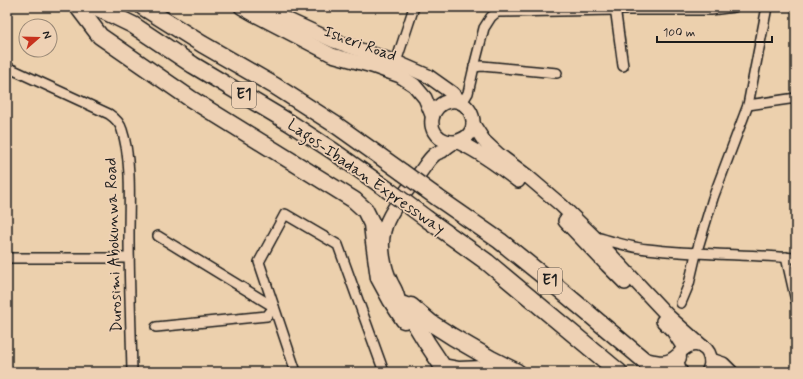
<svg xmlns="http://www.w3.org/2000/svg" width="803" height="379" font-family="Mynerve,sans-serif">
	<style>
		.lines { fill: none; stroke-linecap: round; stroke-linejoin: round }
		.minor-casing { stroke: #1c1c1c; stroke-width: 12 }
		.secondary-casing { stroke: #1c1c1c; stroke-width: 16 }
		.motorway-casing { stroke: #1c1c1c; stroke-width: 19 }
		.minor { stroke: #eed1b4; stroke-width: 9 }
		.secondary { stroke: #eed1b4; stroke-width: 13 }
		.motorway { stroke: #eed1b4; stroke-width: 16 }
		.motorway-bridge-casing { stroke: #1c1c1c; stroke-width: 19; stroke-linecap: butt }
		.motorway-bridge { stroke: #eed1b4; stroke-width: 16 }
		.labels { text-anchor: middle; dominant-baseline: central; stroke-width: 3.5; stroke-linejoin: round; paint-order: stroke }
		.shield { fill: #eed1b4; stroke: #5b524a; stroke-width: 1 }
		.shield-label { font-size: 15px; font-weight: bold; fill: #1c1c1c }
		.street-label { font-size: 16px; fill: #1c1c1c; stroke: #eed1b4 }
	</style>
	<rect width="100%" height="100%" fill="#ecd0ad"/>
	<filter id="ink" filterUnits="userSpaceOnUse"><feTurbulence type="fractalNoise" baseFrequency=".025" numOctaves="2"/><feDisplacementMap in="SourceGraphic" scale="8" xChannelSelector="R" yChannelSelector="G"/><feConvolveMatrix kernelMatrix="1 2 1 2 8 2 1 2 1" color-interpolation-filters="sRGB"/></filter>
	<g filter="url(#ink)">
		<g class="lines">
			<g class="minor-casing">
				<g id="minor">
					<path d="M 615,7 L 623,66"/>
					<path d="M 396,62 L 414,7"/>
					<path d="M 7,67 L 109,114 C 115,118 120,123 122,130 C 132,160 129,203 129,234 C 129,280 131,326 132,372"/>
					<path d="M 474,67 L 482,66 L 557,73"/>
					<path d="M 462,103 L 468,93 L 474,67 L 484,28 L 491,17 L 497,12 L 615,10 L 711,10 L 734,7"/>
					<path d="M 748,105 L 796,98"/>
					<path d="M 593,236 C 611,241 628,247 647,249 C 696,255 746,254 796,258"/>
					<path d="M 786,257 L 796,301"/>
					<path d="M 7,258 L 129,258"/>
					<path d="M 681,303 L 689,284 L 696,254 L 713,198 L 748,105 L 767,7"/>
					<path d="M 156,327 L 267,316 L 274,307 L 158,236"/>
					<path d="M 296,372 L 259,262 L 285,214 L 338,245 L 384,372"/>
				</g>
			</g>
			<g class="secondary-casing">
				<g id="secondary">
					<path d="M 241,7 L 255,15 L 332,55 L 372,66 L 400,76 L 414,85 L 425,98 L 432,115"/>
					<path d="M 260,7 L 334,41 L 396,62 L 428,76 L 452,93 L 462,103"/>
					<path d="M 473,124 L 484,141 L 499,155 L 527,176 L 561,205 L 593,236 L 668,316 L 704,348"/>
					<path d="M 458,142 C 480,152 499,166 518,181"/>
					<path d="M 565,221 L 607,265 L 625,283"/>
					<path d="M 402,313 C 401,307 399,301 397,295 C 396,290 393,286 391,282 C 384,267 380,247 384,231 C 388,212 408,190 419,174 C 424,168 428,160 434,155 C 436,153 439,152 442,151 C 446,148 450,144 455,142 C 461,140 466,139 470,133 C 479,120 467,99 451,101 C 429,103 424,134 446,141 C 449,142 452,142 455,142"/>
					<path d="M 663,321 L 673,331 L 684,348"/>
					<path d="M 711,360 L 723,364 L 731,372"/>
					<path d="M 681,372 C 666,349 703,332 710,357 C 712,363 711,367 708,372"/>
				</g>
			</g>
			<g class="motorway-casing">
				<g id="motorway">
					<path d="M 78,7 L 100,36 L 191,99 L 354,200 L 365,210 L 372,224 L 374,242 L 379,278 L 391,300 L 404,320"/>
					<path d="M 96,7 L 133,25 L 193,65 L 290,123 L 333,151 L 388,190"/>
					<path d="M 143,7 L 202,44 L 275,86 L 336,125 L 402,172"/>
					<path d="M 438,198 L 500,241 L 557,287 L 645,361 L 656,372"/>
					<path d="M 427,219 L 487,262 L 619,372"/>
					<path d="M 404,305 L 427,343 L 443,367 L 459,370 L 484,369 L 492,372"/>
					<path d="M 411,306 L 431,323 L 453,337 L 491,359 L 517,372"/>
					<path d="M 645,361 C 658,364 667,367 678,357"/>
				</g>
			</g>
			<use href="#minor" class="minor"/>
			<use href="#secondary" class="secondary"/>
			<use href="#motorway" class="motorway"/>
			<g class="motorway-bridge-casing">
				<g id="motorway-bridge">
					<path d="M 402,172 L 438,198"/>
					<path d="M 388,190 L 427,219"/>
				</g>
			</g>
			<use href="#motorway-bridge" class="motorway-bridge"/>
		</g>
	</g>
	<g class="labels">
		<g class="shield">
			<rect x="232" y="82" width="24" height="26" rx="3"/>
			<rect x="538" y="268" width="24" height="26" rx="3"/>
		</g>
		<g class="shield-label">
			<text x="244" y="95">E1</text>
			<text x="550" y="281">E1</text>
		</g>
		<g class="street-label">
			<text transform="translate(360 44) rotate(20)">Isheri Road</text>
			<text transform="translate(366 177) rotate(35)">Lagos-Ibadan Expressway</text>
			<text transform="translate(114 245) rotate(-92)">Durosimi Abokunwa Road</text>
		</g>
	</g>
	<rect width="803" height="379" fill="none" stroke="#eed1b4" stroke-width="24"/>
	<rect x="12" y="12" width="779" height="355" fill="none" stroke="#1c1c1c" stroke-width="1.5" filter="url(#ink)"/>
	<g transform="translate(38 38) rotate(70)"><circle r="19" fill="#eed1b4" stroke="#9a8977"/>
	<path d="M0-3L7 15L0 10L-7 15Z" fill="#c8321e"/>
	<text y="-6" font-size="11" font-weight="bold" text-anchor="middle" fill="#1c1c1c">N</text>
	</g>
	<path d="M657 36v6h115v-6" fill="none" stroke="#1c1c1c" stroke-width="2"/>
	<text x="663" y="36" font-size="12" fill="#1c1c1c" stroke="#eed1b4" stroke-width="3" paint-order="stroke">100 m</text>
</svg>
